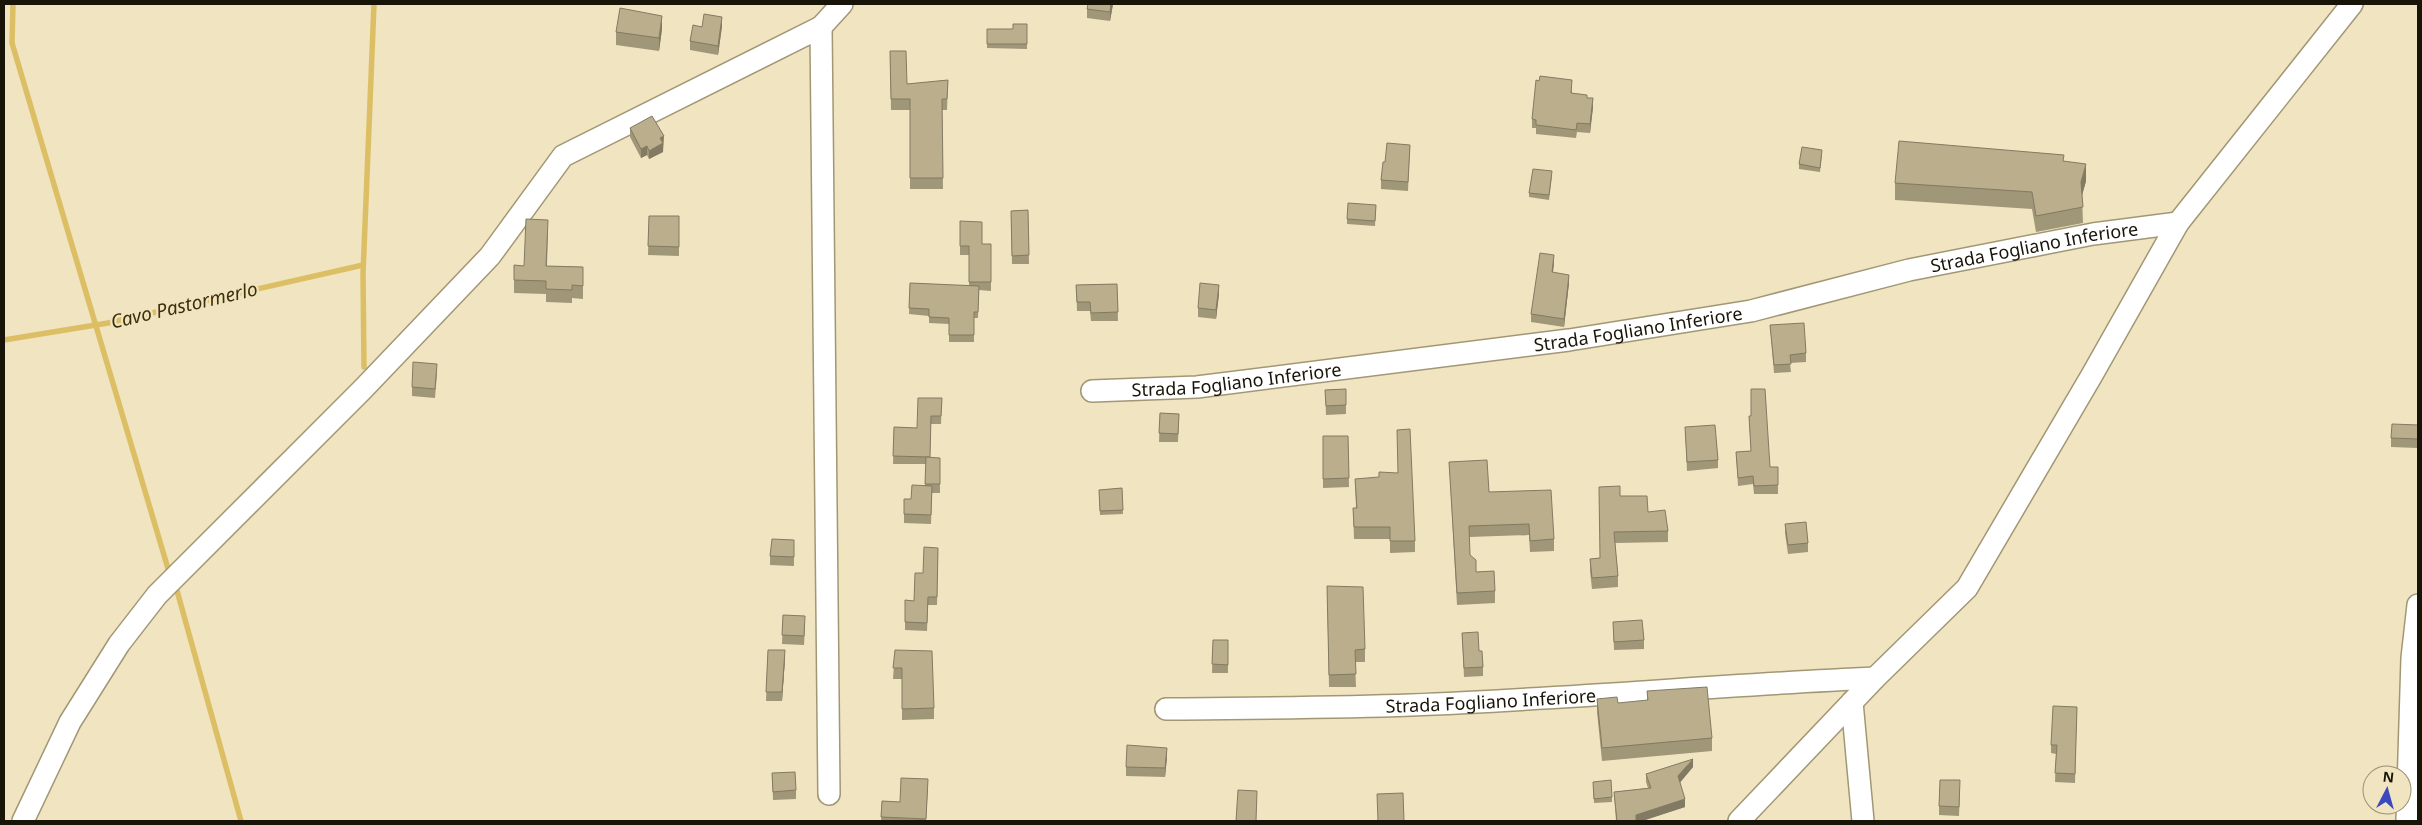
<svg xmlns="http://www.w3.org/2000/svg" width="2422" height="825" font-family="'Noto Sans',sans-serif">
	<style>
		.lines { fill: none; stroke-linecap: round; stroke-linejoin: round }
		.stream { stroke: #dcbf65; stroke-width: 5.5 }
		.street-casing { stroke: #a29775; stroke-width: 24 }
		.street { stroke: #fff; stroke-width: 21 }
		.wall { fill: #a09678 }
		.shaded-wall { fill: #827a62 }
		.building { fill: #baae8c; stroke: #827a62 }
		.labels { text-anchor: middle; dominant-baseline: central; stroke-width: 4.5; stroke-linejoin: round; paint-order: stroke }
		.street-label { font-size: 18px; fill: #181407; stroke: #f0e4c1 }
		.water-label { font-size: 19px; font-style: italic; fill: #3c3008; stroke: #f0e4c1 }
	</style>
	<rect width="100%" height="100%" fill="#f0e4c1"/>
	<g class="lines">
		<g class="stream">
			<path d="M 13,4 L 12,43 L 169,572"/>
			<path d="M 4,340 L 108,323 L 363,265"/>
			<path d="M 364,367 L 363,274 L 374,4"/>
			<path d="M 176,587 L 241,821"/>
		</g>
		<g class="street-casing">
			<g id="street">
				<path d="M 821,27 L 842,4"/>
				<path id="s1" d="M 1092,391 L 1197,387 L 1569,340 L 1751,311 L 1909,270 L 2093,234 L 2178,223"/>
				<path d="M 1852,702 L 1863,821"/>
				<path id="s2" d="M 1166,709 C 1248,708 1330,708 1411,705 C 1566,699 1720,685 1875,678"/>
				<path d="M 23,821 L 70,722 L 119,644 L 157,595 L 363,389 L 490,256 L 563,156 L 821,27 L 829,794"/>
				<path d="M 1739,821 L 1875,678 L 1967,588 L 2092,375 L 2178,223 L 2352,4"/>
				<path d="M 2407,821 L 2412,658 L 2418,605"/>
			</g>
		</g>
		<use href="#street" class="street"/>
	</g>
	<g class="wall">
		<path d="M 1113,4 L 1110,21 L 1087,18 L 1087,9 Z"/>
		<path d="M 1027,24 L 1027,49 L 987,48 L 987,29 L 1013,29 Z"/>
		<path d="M 722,26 L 718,55 L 690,50 L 690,41 L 702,27 Z"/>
		<path d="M 662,29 L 659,51 L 616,45 L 616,32 Z"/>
		<path d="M 890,51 L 907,84 L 948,80 L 947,110 L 942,110 L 943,189 L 910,189 L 910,110 L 891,110 Z"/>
		<path d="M 1572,89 L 1572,93 L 1587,98 L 1593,107 L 1590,133 L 1577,132 L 1576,138 L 1536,134 L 1536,128 L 1532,128 L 1532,119 Z"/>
		<path d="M 630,128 L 664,145 L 663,145 L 663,152 L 649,159 L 647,155 L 641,158 L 630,137 Z"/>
		<path d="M 1410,145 L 1408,191 L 1381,189 L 1381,180 L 1385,162 Z"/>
		<path d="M 1822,154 L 1820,172 L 1799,169 L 1799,164 Z"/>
		<path d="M 2064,161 L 2086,181 L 2082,195 L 2083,223 L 2036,232 L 2032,209 L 1895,200 L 1895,183 Z"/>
		<path d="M 1552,176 L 1549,200 L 1529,197 L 1529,193 Z"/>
		<path d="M 1376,205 L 1375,226 L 1347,224 L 1347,219 Z"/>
		<path d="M 1028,210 L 1029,264 L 1012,264 L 1011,211 Z"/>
		<path d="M 649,216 L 679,216 L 679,256 L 648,255 Z"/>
		<path d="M 960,221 L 982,244 L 991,244 L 991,291 L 979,290 L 978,318 L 974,318 L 974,342 L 949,342 L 949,324 L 929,323 L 929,316 L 909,314 L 910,283 L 969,286 L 969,255 L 960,255 Z"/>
		<path d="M 548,233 L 547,266 L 583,267 L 583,299 L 572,298 L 572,303 L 546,302 L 546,294 L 514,293 L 514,265 L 524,266 Z"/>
		<path d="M 1554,262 L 1553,273 L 1569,283 L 1564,327 L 1531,322 L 1531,314 Z"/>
		<path d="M 1117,284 L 1118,321 L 1091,321 L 1090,311 L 1077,311 L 1076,285 Z"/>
		<path d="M 1219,294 L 1216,319 L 1198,317 L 1198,308 Z"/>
		<path d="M 1770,325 L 1806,353 L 1806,362 L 1790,363 L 1791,372 L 1774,373 Z"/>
		<path d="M 437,373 L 435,398 L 412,396 L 412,387 Z"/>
		<path d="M 1346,389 L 1346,414 L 1326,415 L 1325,390 Z"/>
		<path d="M 942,398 L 941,424 L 931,424 L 930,457 L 940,467 L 940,493 L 932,493 L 931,524 L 904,523 L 904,499 L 911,499 L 925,485 L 926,464 L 893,464 L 894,427 L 917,428 Z"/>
		<path d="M 1160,413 L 1179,414 L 1178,442 L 1159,442 Z"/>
		<path d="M 1749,416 L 1770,467 L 1778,467 L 1778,494 L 1754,494 L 1753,484 L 1738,486 L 1736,452 L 1751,451 Z"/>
		<path d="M 2418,425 L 2418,448 L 2391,447 L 2391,438 Z"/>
		<path d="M 1685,427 L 1718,460 L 1718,468 L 1687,471 Z"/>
		<path d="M 1323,436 L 1348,436 L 1349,487 L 1323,488 Z"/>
		<path d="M 1449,462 L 1554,539 L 1554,551 L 1530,552 L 1529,535 L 1469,537 L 1470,555 L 1476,572 L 1495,591 L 1495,603 L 1457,605 Z"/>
		<path d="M 1355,479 L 1415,541 L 1415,552 L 1390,553 L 1390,539 L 1354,539 L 1353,508 L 1356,508 Z"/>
		<path d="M 1122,488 L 1123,514 L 1100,515 L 1099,490 Z"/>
		<path d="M 1620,496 L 1648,512 L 1668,531 L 1668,542 L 1615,543 L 1618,576 L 1618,587 L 1592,589 L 1590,571 L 1590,559 L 1600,558 Z"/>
		<path d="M 1785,524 L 1808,543 L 1808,552 L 1788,554 L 1785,533 Z"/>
		<path d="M 938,548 L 937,605 L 928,605 L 927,631 L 905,630 L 905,600 L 914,601 L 923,573 Z"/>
		<path d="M 794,549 L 794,566 L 770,565 L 770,556 Z"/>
		<path d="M 1327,586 L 1365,649 L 1365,662 L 1355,662 L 1356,687 L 1329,687 Z"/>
		<path d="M 783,615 L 805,625 L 804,645 L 782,644 Z"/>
		<path d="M 1613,622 L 1644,640 L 1644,649 L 1614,650 Z"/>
		<path d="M 1462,633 L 1479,651 L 1483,667 L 1483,676 L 1464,677 Z"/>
		<path d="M 1213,640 L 1228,640 L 1228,673 L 1212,673 Z"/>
		<path d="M 768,650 L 785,659 L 782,701 L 766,701 Z"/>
		<path d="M 895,650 L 934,708 L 934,719 L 902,720 L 902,679 L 893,679 Z"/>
		<path d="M 1647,691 L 1712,738 L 1712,751 L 1602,761 L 1597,712 L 1597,699 L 1618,703 L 1647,701 Z"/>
		<path d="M 2077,707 L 2075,783 L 2055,782 L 2056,754 L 2051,753 L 2051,745 Z"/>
		<path d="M 1167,757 L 1165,777 L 1126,776 L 1126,767 Z"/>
		<path d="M 1693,767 L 1680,782 L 1685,807 L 1642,821 L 1616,821 L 1614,792 L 1648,788 L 1646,782 L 1646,774 Z"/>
		<path d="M 772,773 L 796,790 L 796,799 L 773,800 Z"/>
		<path d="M 1593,782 L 1612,797 L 1612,802 L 1594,803 Z"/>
		<path d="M 928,787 L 926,821 L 881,821 L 882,801 L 900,802 Z"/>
		<path d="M 1960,789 L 1959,816 L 1939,815 L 1939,806 Z"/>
	</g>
	<g class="shaded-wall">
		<path d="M 1111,4 L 1113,4 L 1110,21 L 1110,12 Z"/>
		<path d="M 662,16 L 662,29 L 659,51 L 659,38 Z"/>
		<path d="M 722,17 L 722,26 L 718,55 L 718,46 Z"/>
		<path d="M 1593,98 L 1593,107 L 1590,133 L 1590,124 Z"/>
		<path d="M 664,136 L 663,152 L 649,159 L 649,151 L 660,138 Z"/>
		<path d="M 647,146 L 647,155 L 641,158 L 641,149 Z"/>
		<path d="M 2086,164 L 2086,181 L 2081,199 L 2081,182 Z"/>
		<path d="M 1554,255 L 1554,262 L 1552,280 L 1552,272 Z"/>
		<path d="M 1569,275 L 1569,283 L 1564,327 L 1564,319 Z"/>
		<path d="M 1219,285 L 1219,294 L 1216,319 L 1216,310 Z"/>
		<path d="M 785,650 L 785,659 L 782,701 L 782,692 Z"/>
		<path d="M 1167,748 L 1167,757 L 1165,777 L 1165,768 Z"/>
		<path d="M 1693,759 L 1693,767 L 1678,785 L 1678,776 Z"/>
		<path d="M 1685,799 L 1685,807 L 1642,821 L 1636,821 L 1636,815 Z"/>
	</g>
	<g class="building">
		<path d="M 1088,4 L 1111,4 L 1110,12 L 1087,9 Z"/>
		<path d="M 620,8 L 662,16 L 659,38 L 616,32 Z"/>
		<path d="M 704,14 L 722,17 L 718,46 L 690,41 L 693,25 L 702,27 Z"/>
		<path d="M 1013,24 L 1027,24 L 1027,44 L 987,44 L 987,29 L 1013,29 Z"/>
		<path d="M 890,51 L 906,51 L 907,84 L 948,80 L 947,99 L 942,99 L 943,178 L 910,178 L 910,99 L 891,99 Z"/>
		<path d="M 1540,76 L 1572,80 L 1571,93 L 1587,95 L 1587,98 L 1593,98 L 1590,124 L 1577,123 L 1576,130 L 1536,125 L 1536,120 L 1532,119 L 1536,80 L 1539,81 Z"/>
		<path d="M 652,116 L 664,136 L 660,138 L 663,143 L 649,151 L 647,146 L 641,149 L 630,128 Z"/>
		<path d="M 1899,141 L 2064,155 L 2063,161 L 2086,164 L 2081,182 L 2083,207 L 2036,216 L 2032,192 L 1895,183 Z"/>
		<path d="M 1387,143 L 1410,145 L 1408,182 L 1381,180 L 1383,162 L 1385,162 Z"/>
		<path d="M 1802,147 L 1822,150 L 1820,168 L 1799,164 Z"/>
		<path d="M 1533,169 L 1552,171 L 1549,195 L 1529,193 Z"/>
		<path d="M 1348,203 L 1376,205 L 1375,221 L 1347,219 Z"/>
		<path d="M 1028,210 L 1029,255 L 1012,256 L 1011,211 Z"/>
		<path d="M 649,216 L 679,216 L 679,247 L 648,246 Z"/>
		<path d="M 526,219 L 548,220 L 546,266 L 583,267 L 583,286 L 572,285 L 572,290 L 546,289 L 546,281 L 514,280 L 514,265 L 524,266 Z"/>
		<path d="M 960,221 L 982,222 L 982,244 L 991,244 L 991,282 L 969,282 L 969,246 L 960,246 Z"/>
		<path d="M 1540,253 L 1554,255 L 1552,272 L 1569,275 L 1564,319 L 1531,314 Z"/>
		<path d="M 910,283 L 979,286 L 978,312 L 974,312 L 974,335 L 949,335 L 949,318 L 929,317 L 929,309 L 909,308 Z"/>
		<path d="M 1200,283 L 1219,285 L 1216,310 L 1198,308 Z"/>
		<path d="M 1117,284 L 1118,312 L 1091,313 L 1090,302 L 1077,302 L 1076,285 Z"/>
		<path d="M 1804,323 L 1806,353 L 1790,355 L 1791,364 L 1774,365 L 1770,325 Z"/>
		<path d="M 413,362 L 437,364 L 435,389 L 412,387 Z"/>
		<path d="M 1346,389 L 1346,405 L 1326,406 L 1325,390 Z"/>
		<path d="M 1751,389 L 1765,389 L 1770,467 L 1778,467 L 1778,485 L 1754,486 L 1753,476 L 1738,478 L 1736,452 L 1751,451 L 1749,416 L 1751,416 Z"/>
		<path d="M 918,398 L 942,398 L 941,416 L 931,416 L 930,457 L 893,456 L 894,427 L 917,428 Z"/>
		<path d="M 1160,413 L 1179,414 L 1178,434 L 1159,433 Z"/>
		<path d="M 2392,424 L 2418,425 L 2418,439 L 2391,438 Z"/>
		<path d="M 1715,425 L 1718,460 L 1687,462 L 1685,427 Z"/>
		<path d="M 1410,429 L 1415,541 L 1390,541 L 1390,527 L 1354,527 L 1353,508 L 1357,508 L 1355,479 L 1379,477 L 1379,472 L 1398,473 L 1397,430 Z"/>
		<path d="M 1323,436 L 1348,436 L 1349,478 L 1323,479 Z"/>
		<path d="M 926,457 L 940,458 L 940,484 L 925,484 Z"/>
		<path d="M 1487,460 L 1489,492 L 1551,490 L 1554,539 L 1530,541 L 1529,524 L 1469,526 L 1470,555 L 1476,560 L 1476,572 L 1494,571 L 1495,591 L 1457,593 L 1449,462 Z"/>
		<path d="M 912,485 L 932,486 L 931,515 L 904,514 L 904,499 L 911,499 Z"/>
		<path d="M 1620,486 L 1620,496 L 1647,496 L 1648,512 L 1665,510 L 1668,531 L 1614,532 L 1618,576 L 1592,578 L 1590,559 L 1600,558 L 1599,487 Z"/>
		<path d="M 1122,488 L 1123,510 L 1100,511 L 1099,490 Z"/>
		<path d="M 1806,522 L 1808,543 L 1788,545 L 1785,524 Z"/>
		<path d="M 772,539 L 794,540 L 794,557 L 770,556 Z"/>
		<path d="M 924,547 L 938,548 L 937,597 L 928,597 L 927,623 L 905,622 L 905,600 L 914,601 L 915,573 L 923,573 Z"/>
		<path d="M 1327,586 L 1363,587 L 1365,649 L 1355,650 L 1356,674 L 1329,675 Z"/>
		<path d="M 783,615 L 805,616 L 804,636 L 782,635 Z"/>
		<path d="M 1642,620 L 1644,640 L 1614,642 L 1613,622 Z"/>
		<path d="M 1478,632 L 1479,651 L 1482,651 L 1483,667 L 1464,668 L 1462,633 Z"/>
		<path d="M 1213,640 L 1228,640 L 1228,665 L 1212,664 Z"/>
		<path d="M 768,650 L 785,650 L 782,692 L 766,692 Z"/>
		<path d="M 895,650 L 932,651 L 934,708 L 902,709 L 902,668 L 893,668 Z"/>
		<path d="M 1707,687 L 1712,738 L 1602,748 L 1597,699 L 1617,697 L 1618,703 L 1648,700 L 1647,691 Z"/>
		<path d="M 2053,706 L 2077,707 L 2075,774 L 2055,773 L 2057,745 L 2051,745 Z"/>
		<path d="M 1127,745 L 1167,748 L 1165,768 L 1126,767 Z"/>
		<path d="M 1693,759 L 1678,776 L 1685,799 L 1636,815 L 1636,821 L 1617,821 L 1614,792 L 1651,788 L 1646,774 Z"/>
		<path d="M 795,772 L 796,790 L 773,792 L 772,773 Z"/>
		<path d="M 901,778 L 928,779 L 926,819 L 881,817 L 882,801 L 900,802 Z"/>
		<path d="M 1611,780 L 1612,797 L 1594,799 L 1593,782 Z"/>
		<path d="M 1940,780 L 1960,780 L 1959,807 L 1939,806 Z"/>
		<path d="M 1238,790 L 1257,791 L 1256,821 L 1236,821 Z"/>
		<path d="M 1403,793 L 1404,821 L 1378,821 L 1377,794 Z"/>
	</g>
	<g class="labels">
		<g class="street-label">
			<text stroke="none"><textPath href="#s1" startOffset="955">Strada Fogliano Inferiore</textPath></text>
			<text stroke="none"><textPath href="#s1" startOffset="550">Strada Fogliano Inferiore</textPath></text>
			<text stroke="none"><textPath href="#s1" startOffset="145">Strada Fogliano Inferiore</textPath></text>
			<text stroke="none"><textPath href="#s2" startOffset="325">Strada Fogliano Inferiore</textPath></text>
		</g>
		<g class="water-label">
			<text transform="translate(184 305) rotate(-13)">Cavo Pastormerlo</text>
		</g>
	</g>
	<rect width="2422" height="825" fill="none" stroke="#181407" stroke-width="10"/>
	<g transform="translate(2387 790) rotate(6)"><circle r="24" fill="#f0e4c1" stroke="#9a9177"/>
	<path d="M0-4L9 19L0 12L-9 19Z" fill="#3b49bd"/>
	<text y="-8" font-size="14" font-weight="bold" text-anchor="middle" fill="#181407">N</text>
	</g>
</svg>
